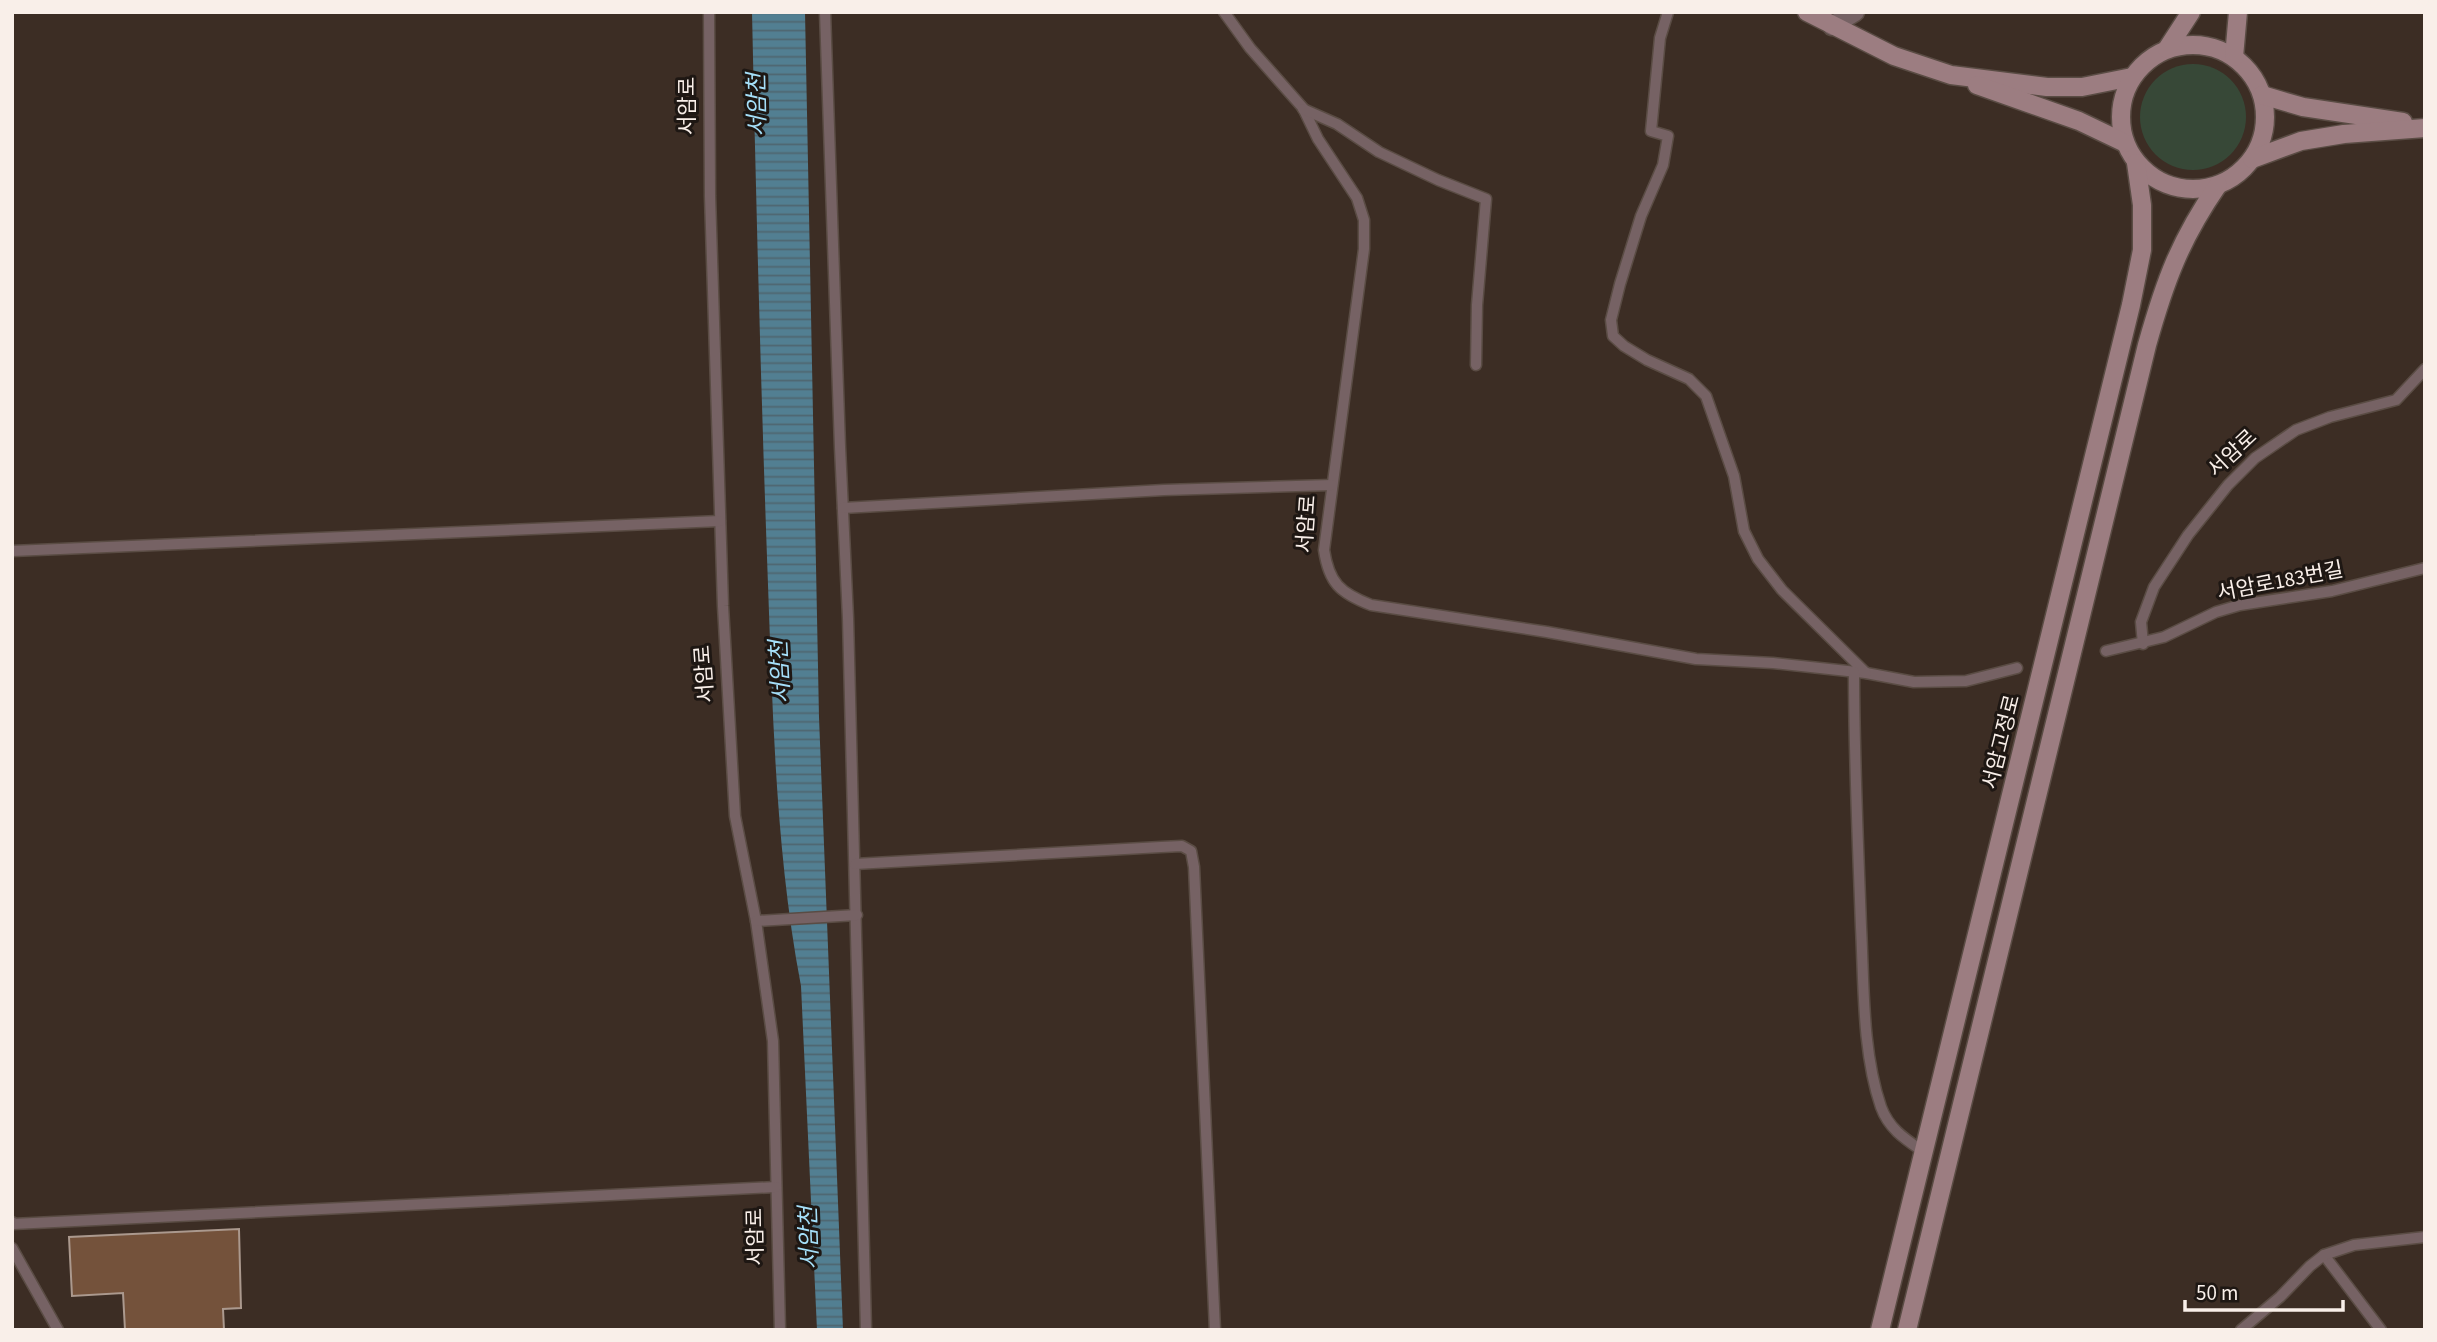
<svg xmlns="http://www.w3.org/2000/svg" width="2437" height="1342" font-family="'Source Sans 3','Noto Sans KR',sans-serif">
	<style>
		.grass { fill: #374837 }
		.water { fill: url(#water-rules) }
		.building { fill: #74523b; stroke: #ab998e; stroke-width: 2 }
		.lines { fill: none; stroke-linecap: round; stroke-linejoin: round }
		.lane-casing { stroke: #5a4c44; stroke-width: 13 }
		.street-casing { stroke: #5a4c44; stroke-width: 21 }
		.secondary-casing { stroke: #5a4c44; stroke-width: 21 }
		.lane { stroke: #766264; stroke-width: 10 }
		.street { stroke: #766264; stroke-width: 18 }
		.secondary { stroke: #9c7d81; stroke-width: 18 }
		.labels { text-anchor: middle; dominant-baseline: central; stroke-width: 6; stroke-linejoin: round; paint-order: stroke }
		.street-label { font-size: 21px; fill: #f9efe9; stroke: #1e1713 }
		.water-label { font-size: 23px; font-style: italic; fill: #a5dff9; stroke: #1e1713 }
	</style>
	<defs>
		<pattern id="water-rules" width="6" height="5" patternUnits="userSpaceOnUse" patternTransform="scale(1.75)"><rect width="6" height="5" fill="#527f92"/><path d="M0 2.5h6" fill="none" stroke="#4f6670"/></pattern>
	</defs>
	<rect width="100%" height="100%" fill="#3c2d24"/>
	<circle class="grass" cx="2193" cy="117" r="53"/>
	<path class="water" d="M 752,12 L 805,12 L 819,717 L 843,1330 L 817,1330 L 801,986 C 776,854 773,720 768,585 C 761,394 756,203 752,12 Z"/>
	<path class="building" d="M 239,1229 L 241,1308 L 223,1309 L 224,1330 L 125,1330 L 123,1293 L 72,1296 L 69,1237 Z"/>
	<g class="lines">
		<g class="lane-casing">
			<g id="lane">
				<path d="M 709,12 L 710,196 L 723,606 L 735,816 L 756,921 L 773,1041 L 780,1330"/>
				<path d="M 825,12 L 840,447 L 848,618 L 866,1330"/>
				<path d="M 1224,12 L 1250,48 L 1303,108 L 1318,139 L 1357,198 L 1364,220 L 1364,249 L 1324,550 C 1329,583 1340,593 1371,605 L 1547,632 L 1696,659 L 1773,663 L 1866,673 L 1914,682 L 1966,681 L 2017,668"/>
				<path d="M 1668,12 L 1660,38 L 1651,131 L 1668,136 L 1663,165 L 1641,216 L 1620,284 L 1611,320 L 1613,336 L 1624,346 L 1647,360 L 1689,379 L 1706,396 L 1734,476 L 1744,531 L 1758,559 L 1782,590 L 1866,673"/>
				<path d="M 1303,109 L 1337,124 L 1379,152 L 1438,180 L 1486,199 L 1477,305 L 1476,365"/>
				<path d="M 843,508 L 1164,490 L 1332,485"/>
				<path d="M 12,551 L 720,521"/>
				<path d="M 2143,644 L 2141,622 L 2154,587 L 2188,535 L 2228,485 L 2255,458 L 2296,430 L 2330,417 L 2396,400 L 2425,369"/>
				<path d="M 2106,651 L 2164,637 L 2216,612 L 2240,605 L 2332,591 L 2425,568"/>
				<path d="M 1854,672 C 1854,757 1858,842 1861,927 C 1864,984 1862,1052 1881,1107 C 1889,1129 1905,1139 1924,1152"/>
				<path d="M 855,864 L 1161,847 L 1182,846 L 1191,851 L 1194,867 L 1215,1330"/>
				<path d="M 756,921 L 857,915"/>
				<path d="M 12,1222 L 13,1224 L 776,1187"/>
				<path d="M 12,1248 L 58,1330"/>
				<path d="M 2324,1255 L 2381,1330"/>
				<path d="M 2241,1330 L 2280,1297 L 2310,1266 L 2324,1255 L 2354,1245 L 2425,1237"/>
			</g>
		</g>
		<g class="street-casing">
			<path id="street" d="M 1832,26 L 1855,12"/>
		</g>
		<g class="secondary-casing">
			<g id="secondary">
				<path d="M 1807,12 L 1894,56 L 1951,75 L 2047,87 L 2082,87 L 2132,77"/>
				<circle cx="2193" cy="117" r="72"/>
				<path d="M 2167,49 L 2191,12"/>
				<path d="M 2234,57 L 2238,12"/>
				<path d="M 1977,85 L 2079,121 L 2125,143"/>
				<path d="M 2262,95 L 2303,107 L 2403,122"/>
				<path d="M 2252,159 L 2301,141 L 2344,134 L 2425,128"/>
				<path d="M 1880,1330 L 2131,305 L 2142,250 L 2142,205 L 2136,163"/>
				<path d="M 1907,1330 L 2147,345 C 2165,281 2180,240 2218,185"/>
			</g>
		</g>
		<use href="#lane" class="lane"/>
		<use href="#street" class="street"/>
		<use href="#secondary" class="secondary"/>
	</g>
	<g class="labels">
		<g class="street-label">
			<text transform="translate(687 106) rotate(-90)">서암로</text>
			<text transform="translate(2232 453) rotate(-43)">서암로</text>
			<text transform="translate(1306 524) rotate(-86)">서암로</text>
			<text transform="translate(2280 581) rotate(-11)">서암로183번길</text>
			<text transform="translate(704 674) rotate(-94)">서암로</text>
			<text transform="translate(2001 742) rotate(-76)">서암고정로</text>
			<text transform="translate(755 1237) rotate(-91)">서암로</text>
		</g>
		<g class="water-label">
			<text transform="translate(757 105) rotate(-91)">서암천</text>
			<text transform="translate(780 672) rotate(-93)">서암천</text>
			<text transform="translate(809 1238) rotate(-92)">서암천</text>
		</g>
	</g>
	<rect width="2437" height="1342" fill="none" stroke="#f9efe9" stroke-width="28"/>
	<path d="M2185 1300v10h158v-10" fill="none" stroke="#f9efe9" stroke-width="3.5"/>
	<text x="2196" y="1300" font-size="21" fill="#f9efe9" stroke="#1e1713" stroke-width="5" paint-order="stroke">50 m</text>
</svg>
